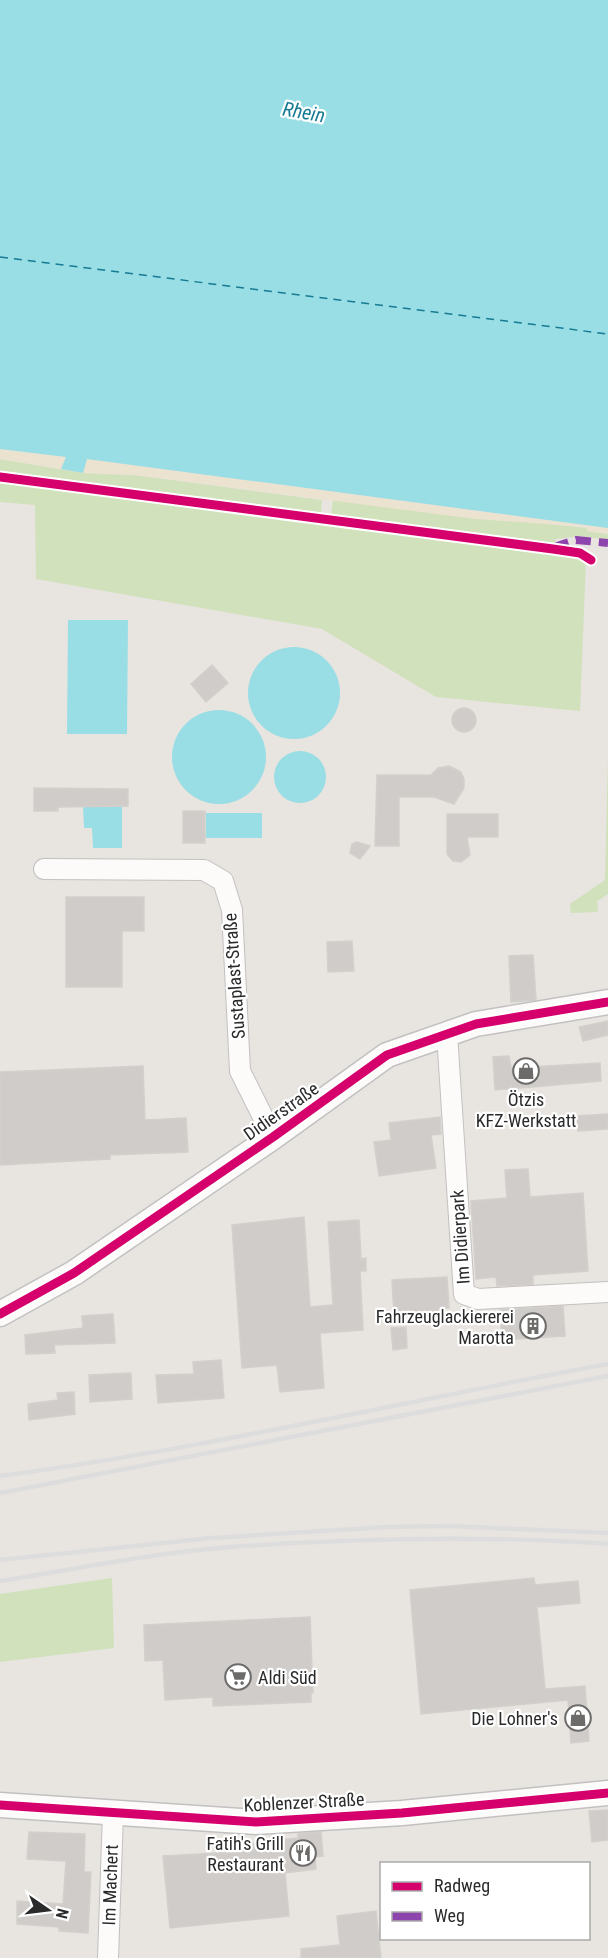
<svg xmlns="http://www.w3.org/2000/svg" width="608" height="1958" font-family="'Roboto Condensed',sans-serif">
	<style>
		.green { fill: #d0e1bb }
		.sand { fill: #ebe2d0 }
		.water { fill: #99dde5 }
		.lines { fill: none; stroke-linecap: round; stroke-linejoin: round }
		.ferry { stroke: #167b93; stroke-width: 1.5; stroke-dasharray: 8 6; stroke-linecap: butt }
		.building { fill: #cfccca; stroke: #d3d0cc; stroke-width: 1.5 }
		.minor-casing { stroke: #c2c1c1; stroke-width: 22 }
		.tertiary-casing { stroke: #c2c1c1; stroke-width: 27 }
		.minor { stroke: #fcfbfa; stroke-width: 20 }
		.tertiary { stroke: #fcfbfa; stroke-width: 24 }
		.rail { stroke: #deddde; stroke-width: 4.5 }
		.quiet { stroke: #8e44ad; stroke-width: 8; stroke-dasharray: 15 8; stroke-linecap: butt }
		.cycleway-casing { stroke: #fff; stroke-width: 13 }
		.cycleway { stroke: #d6006c; stroke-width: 9 }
		.labels { text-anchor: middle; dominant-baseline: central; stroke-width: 4.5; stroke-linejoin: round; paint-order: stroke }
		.street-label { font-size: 18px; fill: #2a2a2a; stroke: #fff }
		.poi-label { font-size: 18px; fill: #2a2a2a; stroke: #fff; text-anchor: end }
		.water-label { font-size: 20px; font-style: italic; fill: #167b93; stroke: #fff }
	</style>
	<rect width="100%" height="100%" fill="#e8e4e0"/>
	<g class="green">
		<path d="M 0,459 L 83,473 L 135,475 L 322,500 L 321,516 L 255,509 L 259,513 L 326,523 L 326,526 L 575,555 L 586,560 L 580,711 L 436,697 L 322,629 L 36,579 L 35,505 L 0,502 L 0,483 L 95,493 L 97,486 L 0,472 Z"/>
		<path d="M 333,499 L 394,508 L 587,528 L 587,531 L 608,534 L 608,540 L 580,536 L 556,539 L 554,545 L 548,545 L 331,516 Z"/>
		<path d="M 608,758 L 608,894 L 597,901 L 598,912 L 571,913 L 570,904 L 605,880 Z"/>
		<path d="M 112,1578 L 114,1648 L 0,1662 L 0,1594 Z"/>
	</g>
	<g class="sand">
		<path d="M 0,449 L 66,457 L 61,469 L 0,459 Z"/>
		<path d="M 87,459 L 608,528 L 608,534 L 587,531 L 587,527 L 475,519 L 135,475 L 83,473 Z"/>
	</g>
	<g class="water">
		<path d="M 0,0 L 608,0 L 608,528 L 87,459 L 83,473 L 61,469 L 66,457 L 0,449 Z"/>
		<path d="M 68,620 L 128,620 L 127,734 L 67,734 Z"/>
		<circle cx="294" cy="693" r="46"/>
		<circle cx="219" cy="757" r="47"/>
		<circle cx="300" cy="777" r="26"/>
		<path d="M 83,806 L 122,806 L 122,848 L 93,848 L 92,828 L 84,828 Z"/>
		<rect x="206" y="813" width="56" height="25"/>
	</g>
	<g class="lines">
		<path class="ferry" d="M 0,257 L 608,334"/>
	</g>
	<g class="building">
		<path d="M 212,665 L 228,683 L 206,702 L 191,684 Z"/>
		<circle cx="464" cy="720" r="12"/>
		<path d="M 449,766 L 461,772 L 464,779 L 464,788 L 454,804 L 434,797 L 399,797 L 399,846 L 375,846 L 377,775 L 431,775 L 438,768 Z"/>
		<path d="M 34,788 L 128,789 L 128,806 L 58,807 L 58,811 L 34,811 Z"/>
		<rect x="183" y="811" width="22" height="32"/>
		<path d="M 447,814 L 498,814 L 498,837 L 467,837 L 470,855 L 461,862 L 453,861 L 447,854 Z"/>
		<path d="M 357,842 L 370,846 L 360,859 L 350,853 L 352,844 Z"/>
		<path d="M 66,897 L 144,897 L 144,931 L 122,931 L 122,987 L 66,987 Z"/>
		<path d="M 352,941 L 354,971 L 328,972 L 327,942 Z"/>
		<path d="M 533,955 L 536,1000 L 511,1002 L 509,956 Z"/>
		<path d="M 608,1021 L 608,1035 L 583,1041 L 579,1027 Z"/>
		<path d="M 509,1056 L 511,1068 L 600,1063 L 601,1081 L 495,1090 L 493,1057 Z"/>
		<path d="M 143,1066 L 145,1120 L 186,1118 L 188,1152 L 110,1155 L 110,1159 L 0,1165 L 0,1072 Z"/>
		<path d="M 608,1114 L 608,1129 L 578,1131 L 577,1116 Z"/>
		<path d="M 440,1117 L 441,1134 L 431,1135 L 436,1168 L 379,1176 L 374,1142 L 391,1140 L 389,1123 Z"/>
		<path d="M 528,1169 L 530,1197 L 583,1193 L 588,1271 L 533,1275 L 533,1284 L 497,1286 L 496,1277 L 476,1279 L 471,1201 L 507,1198 L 505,1170 Z"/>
		<path d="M 304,1217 L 310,1307 L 333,1305 L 328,1222 L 359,1220 L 361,1259 L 366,1258 L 366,1271 L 360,1271 L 363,1330 L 320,1333 L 324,1388 L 280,1392 L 277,1365 L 242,1368 L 232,1225 Z"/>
		<path d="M 447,1277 L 449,1308 L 439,1309 L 439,1314 L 394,1316 L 392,1280 Z"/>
		<path d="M 563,1306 L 565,1336 L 502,1340 L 500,1310 Z"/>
		<path d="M 113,1314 L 115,1343 L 54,1345 L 55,1353 L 26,1354 L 25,1335 L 83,1328 L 82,1316 Z"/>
		<path d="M 406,1327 L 407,1348 L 393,1350 L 391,1328 Z"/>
		<path d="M 221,1360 L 224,1398 L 158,1403 L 156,1375 L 194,1374 L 193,1362 Z"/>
		<path d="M 131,1373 L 132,1399 L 90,1402 L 89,1375 Z"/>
		<path d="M 74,1392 L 75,1414 L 29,1420 L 28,1404 L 58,1400 L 57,1393 Z"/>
		<path d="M 534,1578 L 535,1585 L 578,1581 L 580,1603 L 537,1607 L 545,1689 L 585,1686 L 589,1741 L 571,1743 L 568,1700 L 421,1714 L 410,1590 Z"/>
		<path d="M 310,1617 L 313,1693 L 311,1693 L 311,1702 L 213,1706 L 213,1697 L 165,1700 L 163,1660 L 145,1661 L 144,1625 Z"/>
		<path d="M 608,1810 L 608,1840 L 592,1842 L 589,1811 Z"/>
		<path d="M 29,1832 L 85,1834 L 84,1872 L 91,1872 L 88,1933 L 59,1931 L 59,1927 L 17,1924 L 17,1901 L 63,1904 L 66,1861 L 27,1859 Z"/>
		<path d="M 321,1832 L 323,1856 L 315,1857 L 316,1869 L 285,1873 L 289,1916 L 170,1928 L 163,1856 L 252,1851 L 252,1843 L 298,1838 L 298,1834 Z"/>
		<path d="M 376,1911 L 381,1958 L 301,1958 L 301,1949 L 340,1945 L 337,1916 Z"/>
	</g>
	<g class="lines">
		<g class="minor-casing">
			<g id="minor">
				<path d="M 44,869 L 204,870 L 223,881 L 232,910 L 240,1071 L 273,1137"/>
				<path d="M 447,1034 L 464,1294 L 478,1299 L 608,1292"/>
				<path d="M 108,1958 L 113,1813"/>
			</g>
		</g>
		<g class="tertiary-casing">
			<g id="tertiary">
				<path d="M 0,1314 L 74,1273 L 273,1137 L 387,1055 L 476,1024 L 608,1002"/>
				<path d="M 0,1805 L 256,1822 L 402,1813 L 608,1793"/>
			</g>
		</g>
		<use href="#minor" class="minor"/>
		<use href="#tertiary" class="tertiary"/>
		<g class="rail">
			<path d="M 0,1476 C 204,1449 405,1401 608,1364"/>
			<path d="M 0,1493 L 608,1376"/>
			<path d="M 0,1560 L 211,1538 L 386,1527 L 449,1526 L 608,1533"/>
			<path d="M 0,1581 C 76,1569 153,1553 230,1547 C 356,1538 482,1535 608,1544"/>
		</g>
		<path class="quiet" d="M 556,549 L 557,546 L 576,540 L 608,543"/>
		<g class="cycleway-casing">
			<g id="cycleway">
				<path d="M 0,477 L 553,549 L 580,553 L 591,560"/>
				<path d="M 0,1314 L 74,1273 L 273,1137 L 387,1055 L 476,1024 L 608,1002"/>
				<path d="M 0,1805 L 256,1822 L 402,1813 L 608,1793"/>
			</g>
		</g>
		<use href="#cycleway" class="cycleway"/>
	</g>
	<defs>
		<g id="shop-ring" transform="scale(1.35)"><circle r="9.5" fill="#fff" stroke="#6c6b6a" stroke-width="1.5"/><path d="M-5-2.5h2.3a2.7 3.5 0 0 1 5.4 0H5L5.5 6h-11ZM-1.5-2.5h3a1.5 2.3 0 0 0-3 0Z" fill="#6c6b6a"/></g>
		<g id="building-ring" transform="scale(1.35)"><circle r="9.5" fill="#fff" stroke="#6c6b6a" stroke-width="1.5"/><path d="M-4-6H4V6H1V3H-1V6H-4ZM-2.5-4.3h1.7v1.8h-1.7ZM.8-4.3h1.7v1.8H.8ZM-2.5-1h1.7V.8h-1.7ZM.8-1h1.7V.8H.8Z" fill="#6c6b6a"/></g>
		<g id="supermarket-ring" transform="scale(1.35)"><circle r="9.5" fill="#fff" stroke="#6c6b6a" stroke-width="1.5"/><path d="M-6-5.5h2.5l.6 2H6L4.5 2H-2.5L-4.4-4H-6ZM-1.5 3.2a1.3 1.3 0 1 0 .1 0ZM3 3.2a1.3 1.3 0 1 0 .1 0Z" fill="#6c6b6a"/></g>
		<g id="restaurant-ring" transform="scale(1.35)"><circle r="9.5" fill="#fff" stroke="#6c6b6a" stroke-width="1.5"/><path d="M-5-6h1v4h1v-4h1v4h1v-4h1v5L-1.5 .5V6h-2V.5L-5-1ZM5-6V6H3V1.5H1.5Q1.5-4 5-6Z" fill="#6c6b6a"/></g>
	</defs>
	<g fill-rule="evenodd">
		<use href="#shop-ring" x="526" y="1071"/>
		<use href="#building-ring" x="533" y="1326"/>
		<use href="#supermarket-ring" x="238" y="1677"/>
		<use href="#shop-ring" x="578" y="1718"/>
		<use href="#restaurant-ring" x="303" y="1853"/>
	</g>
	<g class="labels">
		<g class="street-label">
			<text transform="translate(234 976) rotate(-94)">Sustaplast-Straße</text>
			<text transform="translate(281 1111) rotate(-35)">Didierstraße</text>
			<text transform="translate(460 1237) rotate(-94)">Im Didierpark</text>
			<text transform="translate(304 1802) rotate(-3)">Koblenzer Straße</text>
			<text transform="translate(110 1885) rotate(-88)">Im Machert</text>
		</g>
		<g class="poi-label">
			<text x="526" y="1099" text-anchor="middle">Ötzis<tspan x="526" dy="21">KFZ-Werkstatt</tspan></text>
			<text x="514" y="1316">Fahrzeuglackiererei<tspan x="514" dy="21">Marotta</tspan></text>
			<text x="258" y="1677" text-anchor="start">Aldi Süd</text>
			<text x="558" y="1718">Die Lohner's</text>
			<text x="284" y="1843">Fatih's Grill<tspan x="284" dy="21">Restaurant</tspan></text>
		</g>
		<g class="water-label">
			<text transform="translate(304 112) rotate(10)">Rhein</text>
		</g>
	</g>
	<rect x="380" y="1862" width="210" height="78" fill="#ffffff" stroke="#aaaaaa" stroke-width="1.5"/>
	<rect x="392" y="1882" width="30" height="9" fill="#d6006c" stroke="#aaaaaa" stroke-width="1.5"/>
	<text x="434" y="1892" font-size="18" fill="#2a2a2a">Radweg</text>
	<rect x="392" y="1912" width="30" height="9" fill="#8e44ad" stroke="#aaaaaa" stroke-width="1.5"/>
	<text x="434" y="1922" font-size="18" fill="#2a2a2a">Weg</text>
	<g transform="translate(48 1910) rotate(104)" stroke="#ffffff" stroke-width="4.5" paint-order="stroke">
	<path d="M0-4.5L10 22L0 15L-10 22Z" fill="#2a2a2a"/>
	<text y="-9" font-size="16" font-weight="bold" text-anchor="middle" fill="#2a2a2a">N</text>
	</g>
</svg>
